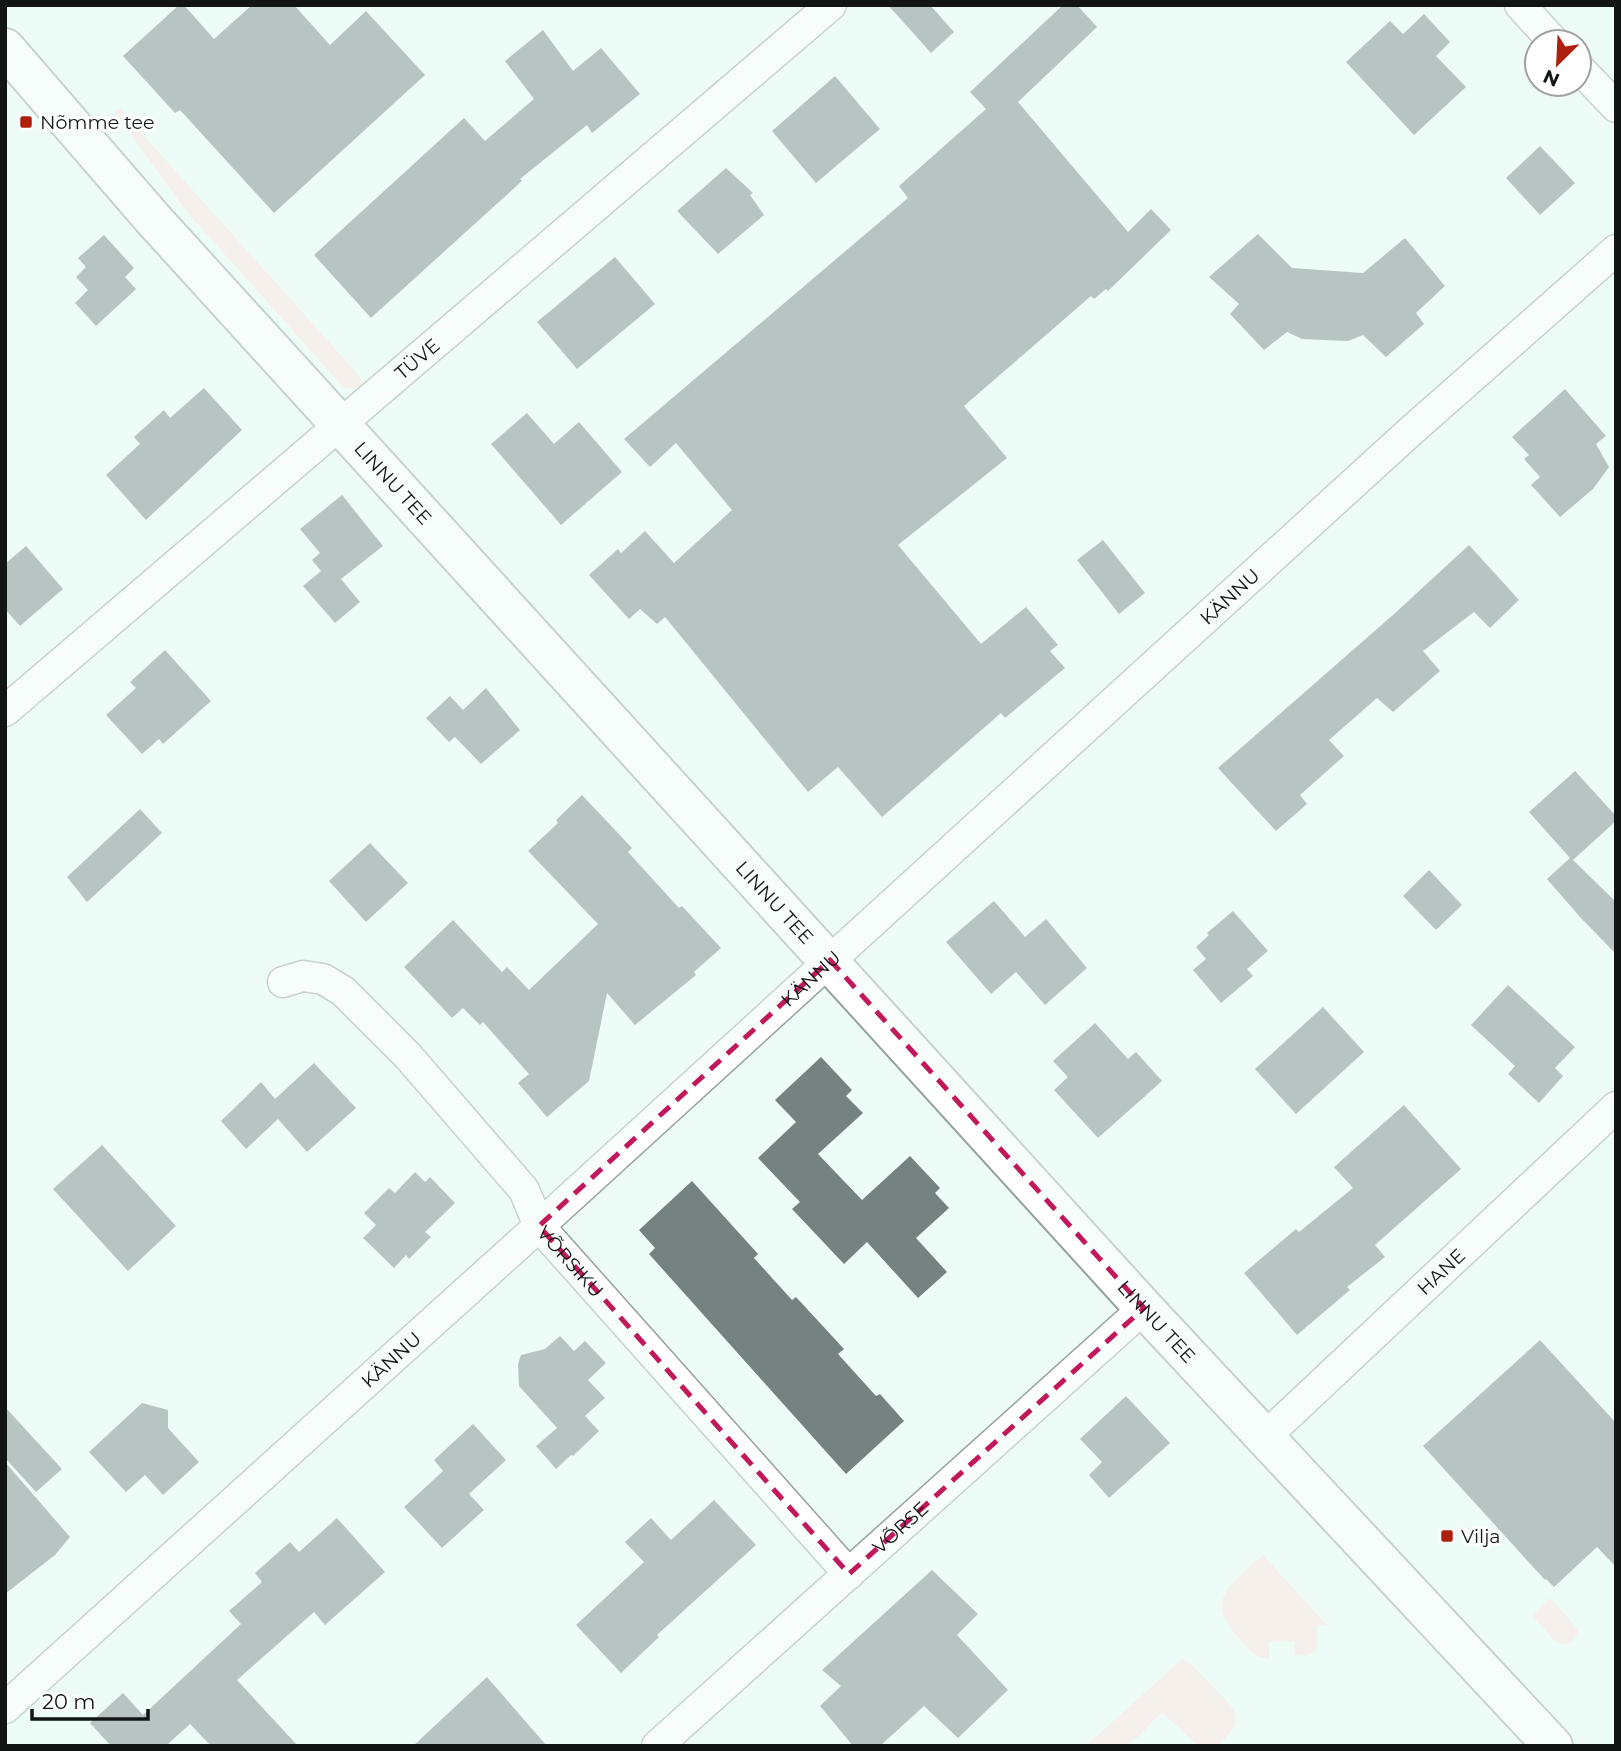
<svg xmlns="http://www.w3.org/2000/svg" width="1621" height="1751" font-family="Montserrat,sans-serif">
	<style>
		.green { fill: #fde2dd }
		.building { fill: #75827f }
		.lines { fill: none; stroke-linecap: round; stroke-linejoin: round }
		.minor-casing { stroke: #94a19d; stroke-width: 33 }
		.tertiary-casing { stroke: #94a19d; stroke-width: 42 }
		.minor { stroke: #fff; stroke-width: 30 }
		.tertiary { stroke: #fff; stroke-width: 38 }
		.marked { fill: none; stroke: #c2185b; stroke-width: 5; stroke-dasharray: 14 9; stroke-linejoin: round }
		.poi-dot { fill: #ae1f0e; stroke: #fff; stroke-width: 2.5 }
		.labels { text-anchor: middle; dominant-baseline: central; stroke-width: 6; stroke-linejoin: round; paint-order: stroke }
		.poi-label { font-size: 19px; fill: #111615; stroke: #fff; text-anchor: start }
		.street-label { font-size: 19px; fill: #111615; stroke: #fff }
	</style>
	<rect width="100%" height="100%" fill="#eefcf8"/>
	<g class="green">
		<path d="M 119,108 L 355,371 L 368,389 L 344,388 L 187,212 L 114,111 Z"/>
		<path d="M 1263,1555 L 1327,1625 L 1317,1625 L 1318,1646 L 1315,1652 L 1306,1656 L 1294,1655 L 1294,1641 L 1269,1642 L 1269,1659 C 1255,1658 1248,1648 1239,1638 C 1202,1599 1233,1583 1263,1555 Z"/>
		<path d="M 1550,1598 L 1577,1628 C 1578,1638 1574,1641 1566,1645 L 1557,1643 L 1532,1616 Z"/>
		<path d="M 1182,1659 L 1191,1664 L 1233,1708 C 1240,1730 1229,1731 1219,1746 L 1198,1746 L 1162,1712 L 1138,1737 L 1124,1746 L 1086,1746 Z"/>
	</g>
	<g class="building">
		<path d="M 179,5 L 184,5 L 214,39 L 252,5 L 294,5 L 330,45 L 366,11 L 425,75 L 274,213 L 180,110 L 175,113 L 123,56 Z"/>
		<path d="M 888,5 L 930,5 L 954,32 L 931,53 Z"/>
		<path d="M 1063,5 L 1077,5 L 1097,27 L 1018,102 L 1128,232 L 1151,209 L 1171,230 L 1108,291 L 1106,289 L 1094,299 L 1091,296 L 964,406 L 1007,458 L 898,545 L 981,644 L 1026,607 L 1058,645 L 1050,651 L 1065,668 L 1005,718 L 1001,713 L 882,817 L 838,767 L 808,792 L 665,617 L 657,624 L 640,609 L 629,619 L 589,575 L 618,549 L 621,553 L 645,531 L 674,563 L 732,510 L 676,443 L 650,467 L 624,439 L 908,198 L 899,186 L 986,109 L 970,92 Z"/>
		<path d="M 1424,14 L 1450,42 L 1436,56 L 1466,87 L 1414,135 L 1346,62 L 1390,21 L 1403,34 Z"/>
		<path d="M 543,30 L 573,71 L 601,48 L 640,94 L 592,133 L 587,125 L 520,179 L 522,181 L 371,318 L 314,255 L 464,118 L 485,141 L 534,99 L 505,61 Z"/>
		<path d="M 835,76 L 880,129 L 816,183 L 772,131 Z"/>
		<path d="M 1540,146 L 1575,183 L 1540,215 L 1506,178 Z"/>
		<path d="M 726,168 L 753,193 L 750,195 L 764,215 L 718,254 L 677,211 Z"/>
		<path d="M 1258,234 L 1292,268 L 1363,273 L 1405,238 L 1445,286 L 1416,313 L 1424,324 L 1386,357 L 1363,335 L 1348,341 L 1302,339 L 1287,332 L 1264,350 L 1230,314 L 1239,304 L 1209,277 Z"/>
		<path d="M 104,235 L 134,268 L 125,277 L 136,289 L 96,326 L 75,303 L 88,290 L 76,277 L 86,267 L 78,258 Z"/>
		<path d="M 615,257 L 655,304 L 577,369 L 537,322 Z"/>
		<path d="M 204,388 L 242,430 L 146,520 L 106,475 L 140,444 L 134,437 L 164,410 L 170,418 Z"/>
		<path d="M 1565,389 L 1606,436 L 1596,444 L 1609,467 L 1593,489 L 1560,517 L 1531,485 L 1540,477 L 1524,459 L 1529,455 L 1512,437 Z"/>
		<path d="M 527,413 L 554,444 L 579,422 L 622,472 L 561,525 L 491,444 Z"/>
		<path d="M 342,495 L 383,546 L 341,579 L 360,602 L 335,623 L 303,586 L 321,571 L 312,560 L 320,553 L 300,529 Z"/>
		<path d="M 1103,540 L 1145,593 L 1119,614 L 1077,560 Z"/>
		<path d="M 1469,545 L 1519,600 L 1490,628 L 1474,612 L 1423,651 L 1440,671 L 1393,712 L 1377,698 L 1329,740 L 1344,756 L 1300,795 L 1307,804 L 1276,831 L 1218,768 L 1394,614 Z"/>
		<path d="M 26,546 L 63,589 L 20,626 L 5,609 L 5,564 Z"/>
		<path d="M 165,650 L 211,701 L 163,744 L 159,739 L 142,754 L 106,715 L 136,688 L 130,682 Z"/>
		<path d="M 486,688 L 520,730 L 481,764 L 455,737 L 449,742 L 426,718 L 450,696 L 463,710 Z"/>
		<path d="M 1575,771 L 1616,816 L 1616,821 L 1573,860 L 1616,902 L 1616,954 L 1580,917 L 1547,879 L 1570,858 L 1529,812 Z"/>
		<path d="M 582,795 L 632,848 L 628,852 L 679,908 L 682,906 L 721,948 L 694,972 L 696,975 L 635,1025 L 607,993 L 589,1081 L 547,1117 L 518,1083 L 529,1074 L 483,1022 L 480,1025 L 463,1008 L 452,1018 L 404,967 L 453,920 L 502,972 L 507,967 L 529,990 L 598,924 L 528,851 L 558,823 L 556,820 Z"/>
		<path d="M 140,809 L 162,833 L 87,902 L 67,877 Z"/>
		<path d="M 370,843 L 408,883 L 366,922 L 329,881 Z"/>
		<path d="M 1429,870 L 1462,905 L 1436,930 L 1403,896 Z"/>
		<path d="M 994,901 L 1025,937 L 1046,919 L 1087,968 L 1045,1005 L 1016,972 L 991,994 L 946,942 Z"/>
		<path d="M 1233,911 L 1268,951 L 1247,969 L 1253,976 L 1221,1003 L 1193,970 L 1206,959 L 1196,947 L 1209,935 L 1207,933 Z"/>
		<path d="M 1508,985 L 1575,1047 L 1555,1068 L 1563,1076 L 1539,1103 L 1508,1074 L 1515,1066 L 1471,1025 Z"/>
		<path d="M 1323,1007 L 1364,1052 L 1296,1114 L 1255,1069 Z"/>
		<path d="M 1095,1023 L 1128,1059 L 1136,1052 L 1162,1081 L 1098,1138 L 1054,1090 L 1068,1077 L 1053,1061 Z"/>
		<path d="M 821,1057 L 852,1090 L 846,1096 L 863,1113 L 818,1154 L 862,1200 L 910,1156 L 940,1188 L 935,1193 L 949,1208 L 916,1238 L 947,1272 L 918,1298 L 867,1242 L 844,1264 L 792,1209 L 800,1202 L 758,1158 L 796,1122 L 775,1100 Z"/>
		<path d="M 314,1063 L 356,1108 L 307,1152 L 278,1119 L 246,1149 L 221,1121 L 261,1082 L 275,1099 Z"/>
		<path d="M 1404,1105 L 1461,1169 L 1375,1245 L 1385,1257 L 1347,1287 L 1350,1290 L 1297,1335 L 1244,1273 L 1296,1229 L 1299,1232 L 1353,1188 L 1334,1167 Z"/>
		<path d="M 102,1145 L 176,1226 L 128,1271 L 53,1189 Z"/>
		<path d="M 415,1172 L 425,1182 L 430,1177 L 455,1203 L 425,1232 L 431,1237 L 409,1259 L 406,1255 L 394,1268 L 363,1238 L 376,1225 L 364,1213 L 389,1188 L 395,1193 Z"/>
		<path d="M 692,1181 L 758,1254 L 754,1258 L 792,1300 L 796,1297 L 844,1349 L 838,1354 L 876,1396 L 880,1394 L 904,1421 L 846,1474 L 649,1254 L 655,1248 L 639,1230 Z"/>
		<path d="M 560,1336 L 574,1351 L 585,1341 L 606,1363 L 588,1380 L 605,1398 L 585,1416 L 599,1431 L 573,1456 L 571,1455 L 556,1469 L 536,1446 L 557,1428 L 519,1386 L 518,1364 L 521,1355 L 545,1349 Z"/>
		<path d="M 1540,1340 L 1616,1423 L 1616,1567 L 1597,1547 L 1554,1587 L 1546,1579 L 1545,1580 L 1423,1446 Z"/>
		<path d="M 1126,1396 L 1170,1443 L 1109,1498 L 1089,1475 L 1102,1462 L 1080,1439 Z"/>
		<path d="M 142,1403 L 168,1410 L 168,1428 L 199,1462 L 163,1495 L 145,1475 L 126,1492 L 89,1452 Z"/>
		<path d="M 5,1407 L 62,1469 L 36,1492 L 5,1458 Z"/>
		<path d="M 473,1424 L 506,1460 L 469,1494 L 484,1510 L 442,1548 L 404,1507 L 443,1471 L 434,1460 Z"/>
		<path d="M 5,1462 L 70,1537 L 55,1555 L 5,1594 Z"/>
		<path d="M 714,1500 L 756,1545 L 657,1635 L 659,1637 L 621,1673 L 576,1625 L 644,1562 L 625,1542 L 651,1518 L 671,1540 Z"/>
		<path d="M 337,1518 L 385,1572 L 325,1625 L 314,1612 L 237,1680 L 298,1746 L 211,1746 L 190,1724 L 168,1744 L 170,1746 L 111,1746 L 90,1723 L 123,1693 L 143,1715 L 241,1624 L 229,1611 L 262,1582 L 255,1573 L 290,1542 L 299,1552 Z"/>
		<path d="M 932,1570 L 978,1614 L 957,1635 L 1008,1690 L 958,1738 L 924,1706 L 880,1746 L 853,1746 L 820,1706 L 841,1686 L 822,1670 Z"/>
		<path d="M 487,1677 L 547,1746 L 413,1746 Z"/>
	</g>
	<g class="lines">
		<g class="minor-casing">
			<g id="minor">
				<path d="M 1520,5 L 1554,42"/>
				<path d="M 1579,68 L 1616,107"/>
				<path id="s1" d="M 5,711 L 831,5"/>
				<path id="s2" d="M 283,982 L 303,976 L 323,979 L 343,991 L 408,1056 L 524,1190 L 539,1226 L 849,1574"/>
				<path id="s3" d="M 1266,1436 L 1616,1107"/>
				<path id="s4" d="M 5,1708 L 539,1226 L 1412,430 L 1616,250"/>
				<path id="s5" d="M 657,1746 L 1144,1308"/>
			</g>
		</g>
		<g class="tertiary-casing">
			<g id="tertiary">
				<path id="s6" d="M 5,48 L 153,219 L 1144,1308 L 1553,1746"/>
			</g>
		</g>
		<use href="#minor" class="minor"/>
		<use href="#tertiary" class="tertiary"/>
	</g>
	<path d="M0 0H1621V1751H0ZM 830,960 L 1144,1308 L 849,1574 L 539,1226 Z" fill="#eefcf8" fill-opacity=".55" fill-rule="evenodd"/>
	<path class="marked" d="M 830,960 L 1144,1308 L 849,1574 L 539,1226 Z"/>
	<g class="poi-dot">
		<rect x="19" y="115" width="14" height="14" rx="3.5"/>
		<rect x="1440" y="1529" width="14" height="14" rx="3.5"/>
	</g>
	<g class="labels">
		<g class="poi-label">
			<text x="40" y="122">Nõmme tee</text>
			<text x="1461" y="1536">Vilja</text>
		</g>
		<g class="street-label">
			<text stroke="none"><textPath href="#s1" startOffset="542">TÜVE</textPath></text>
			<text stroke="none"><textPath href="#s6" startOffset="583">LINNU TEE</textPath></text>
			<text stroke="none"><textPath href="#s4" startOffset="1654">KÄNNU</textPath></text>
			<text stroke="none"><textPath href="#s6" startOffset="1150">LINNU TEE</textPath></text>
			<text stroke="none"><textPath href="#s4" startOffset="1087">KÄNNU</textPath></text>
			<text stroke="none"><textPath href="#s2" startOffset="420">VÕRSIKU</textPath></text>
			<text stroke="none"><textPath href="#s3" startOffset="240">HANE</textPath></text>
			<text stroke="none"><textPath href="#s6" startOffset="1717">LINNU TEE</textPath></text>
			<text stroke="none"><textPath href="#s4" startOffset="520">KÄNNU</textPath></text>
			<text stroke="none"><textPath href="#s5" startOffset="327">VÕRSE</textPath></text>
		</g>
	</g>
	<rect width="1621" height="1751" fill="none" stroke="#111615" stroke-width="14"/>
	<g transform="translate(1558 63) rotate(204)"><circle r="33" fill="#ffffff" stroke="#a0a2a1" stroke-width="2"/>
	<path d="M0-5L12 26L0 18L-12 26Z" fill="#ae1f0e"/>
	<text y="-10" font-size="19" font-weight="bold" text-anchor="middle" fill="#111615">N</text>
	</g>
	<path d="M32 1709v10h116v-10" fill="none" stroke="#111615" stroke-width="3.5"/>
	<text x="42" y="1709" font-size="21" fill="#111615" stroke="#ffffff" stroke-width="5" paint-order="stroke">20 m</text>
</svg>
